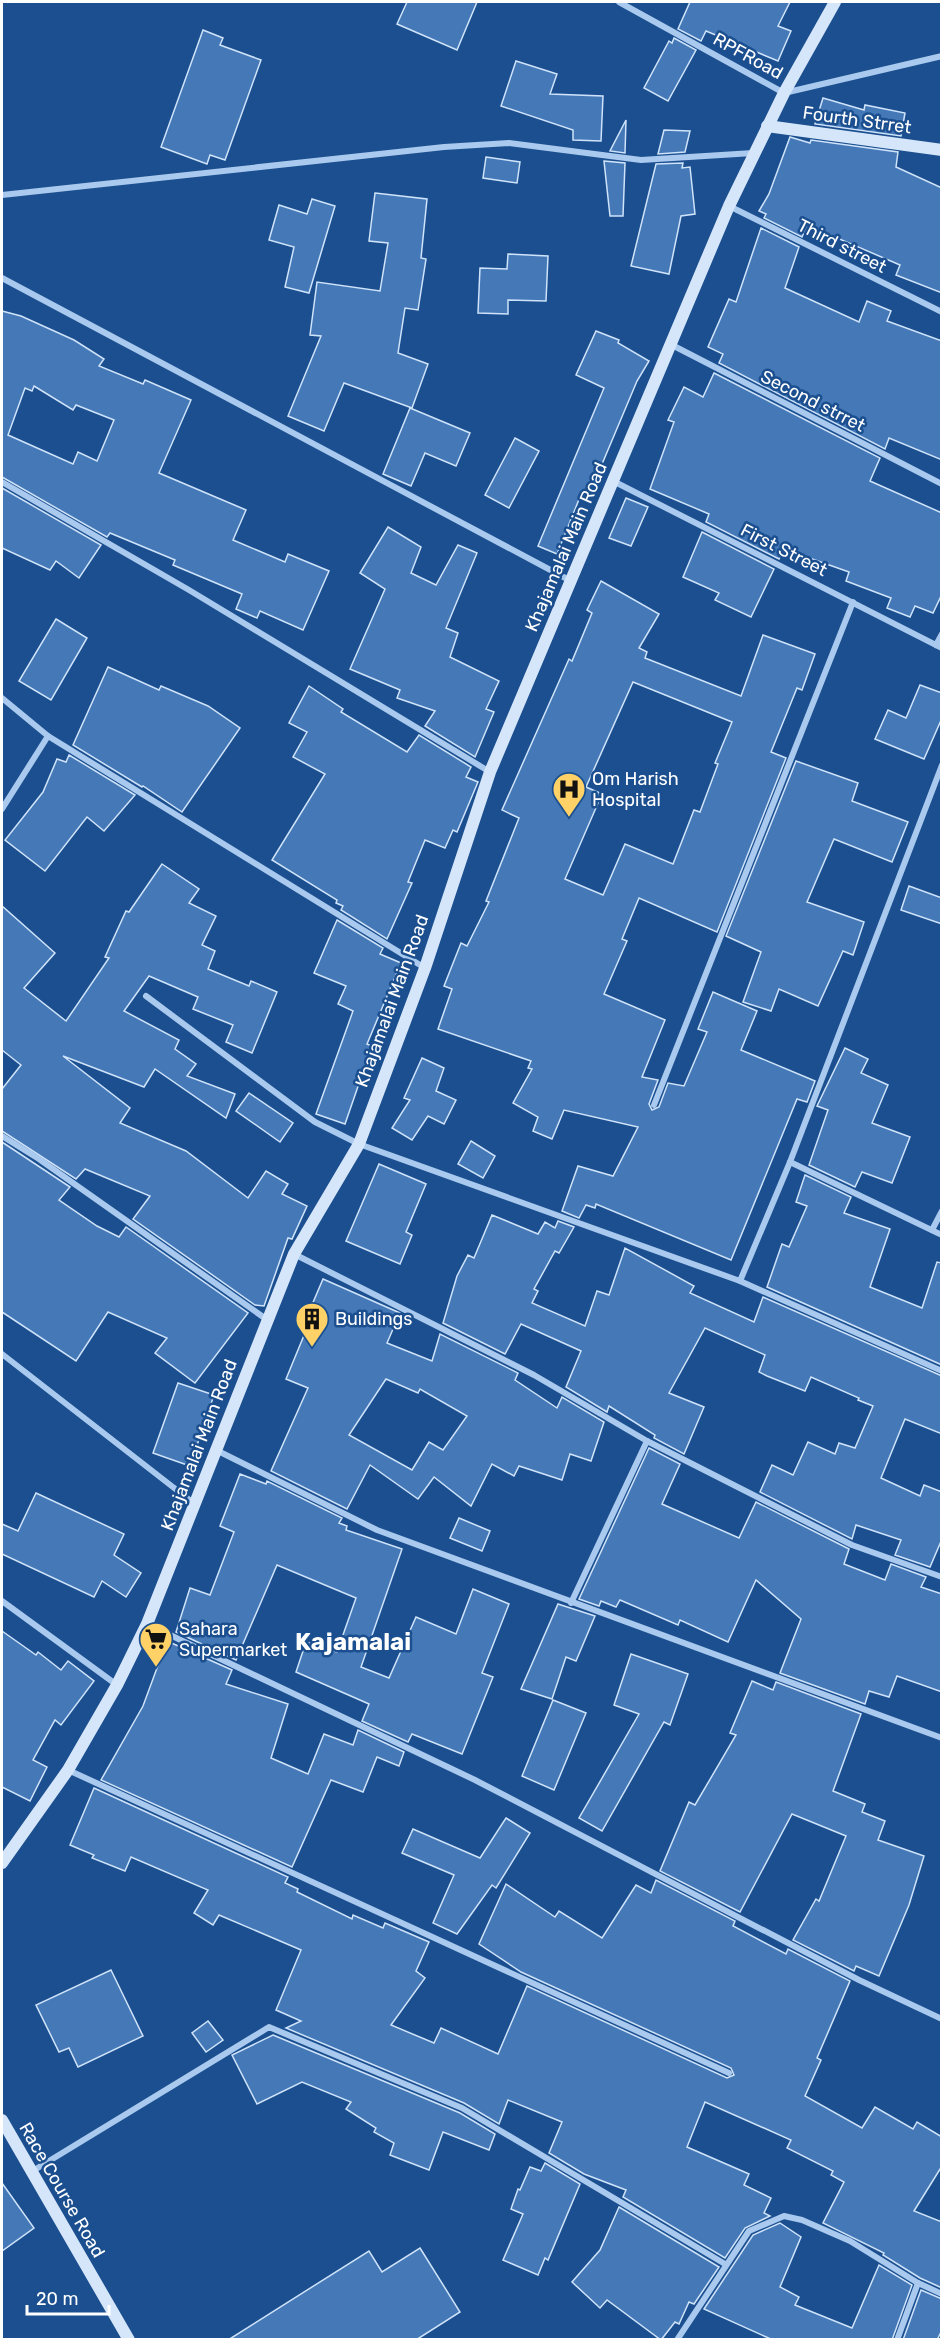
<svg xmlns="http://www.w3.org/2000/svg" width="943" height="2341" font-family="Rubik,sans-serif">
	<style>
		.building { fill: #4478b7; stroke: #cfe3fa; stroke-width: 1.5; fill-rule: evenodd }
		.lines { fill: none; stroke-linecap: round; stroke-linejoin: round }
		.street { stroke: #a9c9ee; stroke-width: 6 }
		.secondary { stroke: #d6e6fa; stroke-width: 12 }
		.labels { text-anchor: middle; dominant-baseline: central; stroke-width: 5; stroke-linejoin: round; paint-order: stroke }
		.street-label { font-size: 18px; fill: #fff; stroke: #1b4f8f }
		.poi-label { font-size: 18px; fill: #fff; stroke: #1b4f8f; text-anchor: start }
		.district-label { font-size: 24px; font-weight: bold; fill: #fff; stroke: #1b4f8f }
	</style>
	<rect width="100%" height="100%" fill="#1b4f8f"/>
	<g class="building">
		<path d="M 407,2 L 477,2 L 457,50 L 397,24 Z"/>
		<path d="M 690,2 L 790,2 L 778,26 L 791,31 L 778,61 L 706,31 L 701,41 L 678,29 Z"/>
		<path d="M 203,30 L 223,38 L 220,45 L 261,60 L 225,160 L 210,155 L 207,164 L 161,147 Z"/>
		<path d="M 674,38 L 696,50 L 668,101 L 644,88 L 669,41 L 672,43 Z"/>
		<path d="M 516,61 L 557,74 L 550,94 L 603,96 L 601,141 L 573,140 L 573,130 L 501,106 Z"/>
		<path d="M 823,98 L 864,110 L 865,105 L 905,113 L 901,136 L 815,124 Z"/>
		<path d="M 626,120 L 625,153 L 610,151 Z"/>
		<path d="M 664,130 L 690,131 L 685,152 L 658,154 Z"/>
		<path d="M 790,137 L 810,143 L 811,140 L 898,152 L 896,167 L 942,188 L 942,293 L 896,275 L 900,265 L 807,225 L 802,237 L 764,218 L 766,214 L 759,211 L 769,194 Z"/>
		<path d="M 486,157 L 520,162 L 517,183 L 483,178 Z"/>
		<path d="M 604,161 L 625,163 L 623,216 L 610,216 Z"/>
		<path d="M 683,163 L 682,168 L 690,167 L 695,214 L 681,216 L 669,274 L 631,266 L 656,164 Z"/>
		<path d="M 375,193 L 427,199 L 421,258 L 426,259 L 418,310 L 405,308 L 398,353 L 428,364 L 412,408 L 344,383 L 324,431 L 288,416 L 321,336 L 310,335 L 317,282 L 380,291 L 388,243 L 369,241 Z"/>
		<path d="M 312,199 L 335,206 L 309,293 L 285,287 L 294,247 L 269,240 L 279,205 L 307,214 Z"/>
		<path d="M 761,228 L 799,247 L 785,288 L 859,322 L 867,301 L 891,311 L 887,321 L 942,341 L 942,460 L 889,438 L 885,449 L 719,363 L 723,354 L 708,347 L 729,299 L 736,302 Z"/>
		<path d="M 508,254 L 548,256 L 546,301 L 508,300 L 508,314 L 478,313 L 480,268 L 507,269 Z"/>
		<path d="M 2,311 L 21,316 L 74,340 L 104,359 L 99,366 L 143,384 L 145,380 L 191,400 L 159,473 L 246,510 L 233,540 L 285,562 L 288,554 L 329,571 L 303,630 L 260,611 L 257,618 L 236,609 L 242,594 L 173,565 L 175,560 L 110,533 L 107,537 L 2,477 ZM 34,386 L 73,410 L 76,405 L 114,420 L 97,461 L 78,452 L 73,464 L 8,435 L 25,388 L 32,391 Z"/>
		<path d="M 596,331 L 619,340 L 618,343 L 649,361 L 637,381 L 589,495 L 582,492 L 557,554 L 538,546 L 604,388 L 576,375 Z"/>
		<path d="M 714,373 L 880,458 L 870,481 L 942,513 L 942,594 L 933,613 L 915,606 L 910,617 L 887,608 L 891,598 L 846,581 L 849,572 L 784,549 L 779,559 L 706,522 L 709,514 L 650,489 L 674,422 L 668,420 L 684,387 L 703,397 Z"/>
		<path d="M 410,408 L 470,433 L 456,466 L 425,453 L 411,486 L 383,474 Z"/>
		<path d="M 515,438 L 539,451 L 509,508 L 485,495 Z"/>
		<path d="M 2,488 L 101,545 L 79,578 L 56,561 L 50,570 L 2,548 Z"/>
		<path d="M 626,498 L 648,507 L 631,546 L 609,538 Z"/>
		<path d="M 388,527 L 421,547 L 411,573 L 436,585 L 458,545 L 477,553 L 446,628 L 458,633 L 450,657 L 499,681 L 486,709 L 494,712 L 475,757 L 425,726 L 435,711 L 397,698 L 400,690 L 350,669 L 385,589 L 360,573 Z"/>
		<path d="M 702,532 L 774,569 L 751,617 L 715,600 L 719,593 L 683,577 Z"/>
		<path d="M 601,581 L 659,614 L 639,648 L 647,652 L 645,658 L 741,696 L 763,635 L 815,654 L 802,690 L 797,688 L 771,752 L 786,758 L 717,932 L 639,898 L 622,939 L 627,941 L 604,994 L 665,1020 L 642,1077 L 658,1080 L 649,1104 L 652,1110 L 659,1107 L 668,1083 L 684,1086 L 707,1032 L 698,1029 L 713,992 L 757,1011 L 741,1050 L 815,1081 L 807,1102 L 797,1099 L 731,1260 L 596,1204 L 595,1208 L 586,1205 L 579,1218 L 562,1211 L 578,1166 L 613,1176 L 638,1127 L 564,1110 L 552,1139 L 533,1131 L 538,1117 L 513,1103 L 532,1069 L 528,1068 L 531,1061 L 438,1029 L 452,989 L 444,986 L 461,943 L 467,946 L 489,902 L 486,901 L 519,818 L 502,810 L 569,659 L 572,661 L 592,613 L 587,610 ZM 633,682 L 732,722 L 715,763 L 718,764 L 700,812 L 694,810 L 673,864 L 625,844 L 603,895 L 565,879 L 602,794 L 586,787 Z"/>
		<path d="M 56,619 L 87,638 L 51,700 L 19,681 Z"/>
		<path d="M 108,667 L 159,690 L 161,686 L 208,706 L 240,728 L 182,812 L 143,786 L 142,787 L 73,745 Z"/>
		<path d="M 920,685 L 942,693 L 942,718 L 924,759 L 875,739 L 888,710 L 906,718 Z"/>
		<path d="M 309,686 L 343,709 L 341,712 L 407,752 L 419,735 L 471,767 L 466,777 L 478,782 L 457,832 L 453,830 L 445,848 L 425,840 L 408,882 L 412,883 L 387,939 L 341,910 L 343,906 L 336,903 L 337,900 L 272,860 L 325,774 L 293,757 L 307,732 L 289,723 Z"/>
		<path d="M 69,755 L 135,795 L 104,831 L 87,817 L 45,871 L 5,840 L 43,792 L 57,759 L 66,762 Z"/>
		<path d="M 796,761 L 858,783 L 852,801 L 908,822 L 892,862 L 834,839 L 807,902 L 864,922 L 853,955 L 843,951 L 818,1006 L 779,989 L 771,1011 L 743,1002 L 761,952 L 726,936 Z"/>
		<path d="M 162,864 L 199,889 L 189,903 L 216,916 L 202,945 L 215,951 L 208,969 L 249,986 L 251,981 L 277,992 L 252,1053 L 226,1042 L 233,1025 L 193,1009 L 198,997 L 149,976 L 124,1011 L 179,1040 L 175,1049 L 196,1064 L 187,1076 L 235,1094 L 226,1118 L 155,1069 L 144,1087 L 63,1056 L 130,1108 L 120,1123 L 186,1151 L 248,1198 L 266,1171 L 288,1184 L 282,1194 L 307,1206 L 292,1239 L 288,1238 L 264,1306 L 255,1305 L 133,1219 L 150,1196 L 85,1169 L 76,1179 L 2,1131 L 2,1089 L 21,1065 L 2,1050 L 2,906 L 55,953 L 24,988 L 66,1021 L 109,958 L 105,957 L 126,911 L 129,912 Z"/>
		<path d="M 909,886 L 942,898 L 942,924 L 901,910 Z"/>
		<path d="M 337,920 L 383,948 L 380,954 L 401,963 L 367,1044 L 372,1046 L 345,1124 L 316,1114 L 353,1011 L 338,1004 L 346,986 L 314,973 Z"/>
		<path d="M 845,1048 L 868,1059 L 861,1073 L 888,1085 L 872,1123 L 910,1137 L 892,1183 L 862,1172 L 855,1187 L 809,1165 L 828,1110 L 817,1106 Z"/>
		<path d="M 422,1058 L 444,1068 L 436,1091 L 456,1100 L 444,1124 L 428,1116 L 412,1140 L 392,1128 L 410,1100 L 404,1098 Z"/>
		<path d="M 249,1093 L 293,1123 L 280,1142 L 236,1111 Z"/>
		<path d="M 471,1141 L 495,1156 L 483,1178 L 458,1164 Z"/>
		<path d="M 2,1142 L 70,1187 L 59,1200 L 97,1226 L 119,1237 L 126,1227 L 248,1313 L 195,1383 L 155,1353 L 167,1338 L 108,1312 L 76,1361 L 2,1312 Z"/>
		<path d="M 379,1164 L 426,1184 L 406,1232 L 412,1235 L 400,1264 L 346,1241 Z"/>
		<path d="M 805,1175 L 851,1197 L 844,1213 L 890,1229 L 870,1287 L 922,1308 L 937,1262 L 942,1263 L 942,1365 L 767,1287 L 782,1244 L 789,1247 L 807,1206 L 796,1202 Z"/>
		<path d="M 492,1215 L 538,1234 L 545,1222 L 555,1228 L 558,1221 L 574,1227 L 559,1253 L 555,1251 L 534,1289 L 538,1291 L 532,1303 L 585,1326 L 597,1291 L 609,1295 L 625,1248 L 694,1286 L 690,1293 L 754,1322 L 763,1297 L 942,1376 L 942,1434 L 905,1419 L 881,1478 L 920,1496 L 924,1485 L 942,1492 L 942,1539 L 930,1567 L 895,1555 L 901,1540 L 856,1525 L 852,1539 L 760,1492 L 772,1465 L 793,1475 L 808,1442 L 835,1454 L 839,1443 L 855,1448 L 873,1406 L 858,1400 L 859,1398 L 811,1377 L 805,1391 L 767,1376 L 759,1372 L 765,1355 L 705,1328 L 669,1393 L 704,1407 L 684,1454 L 654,1438 L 655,1435 L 609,1406 L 607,1412 L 566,1387 L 581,1351 L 521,1324 L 505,1354 L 443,1323 L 457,1276 L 468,1255 L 474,1258 Z"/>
		<path d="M 323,1279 L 400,1313 L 387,1343 L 432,1361 L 440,1334 L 518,1373 L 515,1380 L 557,1408 L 562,1397 L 604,1422 L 591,1461 L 570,1454 L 562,1480 L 519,1466 L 514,1476 L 492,1464 L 471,1506 L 434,1477 L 418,1499 L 370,1465 L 347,1509 L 271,1471 L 308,1388 L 286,1379 L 307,1328 L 303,1326 ZM 386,1379 L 418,1393 L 420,1389 L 467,1416 L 443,1450 L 429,1442 L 412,1470 L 349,1435 Z"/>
		<path d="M 178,1383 L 214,1395 L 190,1466 L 153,1453 Z"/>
		<path d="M 649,1448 L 680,1464 L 662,1504 L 739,1538 L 756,1502 L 849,1549 L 844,1564 L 885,1580 L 891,1564 L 926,1577 L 921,1587 L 942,1594 L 942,1692 L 897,1676 L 889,1697 L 869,1691 L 865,1704 L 780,1673 L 801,1619 L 756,1580 L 728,1642 L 680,1620 L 678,1625 L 620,1600 L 616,1607 L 601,1601 L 599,1606 L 579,1599 Z"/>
		<path d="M 240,1474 L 266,1484 L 267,1481 L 342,1518 L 339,1523 L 347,1526 L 346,1530 L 402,1549 L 361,1667 L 389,1678 L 416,1617 L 456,1634 L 473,1589 L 509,1604 L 482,1673 L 493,1677 L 462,1754 L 412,1734 L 408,1742 L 362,1721 L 369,1704 L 296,1672 L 306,1642 L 337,1652 L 356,1598 L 277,1565 L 236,1660 L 176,1632 L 190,1588 L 210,1595 L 234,1532 L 220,1526 Z"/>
		<path d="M 36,1493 L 124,1534 L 114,1555 L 141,1573 L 126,1597 L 102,1581 L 94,1597 L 2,1554 L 2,1524 L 18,1531 Z"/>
		<path d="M 459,1518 L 490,1531 L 482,1551 L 450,1538 Z"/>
		<path d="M 558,1604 L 595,1616 L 576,1661 L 566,1657 L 552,1699 L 521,1689 Z"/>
		<path d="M 2,1631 L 36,1655 L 38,1652 L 61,1670 L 68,1661 L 94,1681 L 61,1725 L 55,1720 L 33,1760 L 47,1767 L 30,1801 L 2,1787 Z"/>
		<path d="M 167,1641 L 232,1670 L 226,1684 L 288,1704 L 271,1758 L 308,1774 L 324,1734 L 353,1745 L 358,1730 L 404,1752 L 399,1766 L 377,1757 L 363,1792 L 331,1780 L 292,1867 L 101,1780 L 143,1706 Z"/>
		<path d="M 631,1654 L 688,1674 L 670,1725 L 664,1722 L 602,1831 L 579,1818 L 639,1714 L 614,1705 Z"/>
		<path d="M 752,1681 L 773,1690 L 776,1682 L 861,1714 L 833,1791 L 865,1804 L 862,1812 L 885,1821 L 878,1840 L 924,1856 L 909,1905 L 879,1976 L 856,1966 L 854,1971 L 793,1940 L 816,1899 L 819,1901 L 846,1836 L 792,1814 L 740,1912 L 660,1871 L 689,1802 L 695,1805 L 736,1735 L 730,1733 Z"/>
		<path d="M 553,1700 L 586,1713 L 554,1790 L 522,1776 Z"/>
		<path d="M 94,1788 L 288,1877 L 285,1883 L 298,1889 L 297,1892 L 352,1919 L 353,1915 L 383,1928 L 385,1923 L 429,1942 L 416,1971 L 425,1978 L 391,2025 L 434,2043 L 441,2028 L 498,2054 L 527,1986 L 727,2078 L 734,2075 L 731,2068 L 521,1972 L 479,1944 L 506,1884 L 555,1917 L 559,1911 L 602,1938 L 636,1885 L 651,1893 L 656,1880 L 735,1921 L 733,1926 L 786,1954 L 788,1949 L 850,1981 L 817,2058 L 821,2060 L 805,2096 L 862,2128 L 875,2107 L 913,2129 L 917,2122 L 942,2137 L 942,2166 L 914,2211 L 942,2222 L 942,2288 L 920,2278 L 883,2255 L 884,2253 L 823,2223 L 844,2182 L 831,2175 L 833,2171 L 787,2148 L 791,2140 L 705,2102 L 687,2147 L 749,2174 L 744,2185 L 771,2198 L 764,2213 L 770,2216 L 745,2228 L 725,2258 L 623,2197 L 626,2190 L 584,2174 L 549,2153 L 562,2122 L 508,2100 L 499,2124 L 464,2103 L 286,2028 L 301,2021 L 276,2010 L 301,1950 L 219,1915 L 213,1925 L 194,1913 L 208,1890 L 131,1857 L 125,1871 L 92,1858 L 94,1855 L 70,1845 Z"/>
		<path d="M 506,1818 L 530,1833 L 496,1888 L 492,1885 L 457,1934 L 433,1923 L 454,1875 L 402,1853 L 413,1829 L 480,1858 Z"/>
		<path d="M 111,1970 L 143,2036 L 78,2067 L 69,2048 L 59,2052 L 36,2005 Z"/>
		<path d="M 208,2021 L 223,2040 L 206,2052 L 192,2033 Z"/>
		<path d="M 273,2035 L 460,2113 L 495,2134 L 489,2150 L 443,2132 L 429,2170 L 390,2155 L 394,2143 L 374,2132 L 376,2128 L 346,2109 L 351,2102 L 302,2082 L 257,2104 L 232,2055 Z"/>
		<path d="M 545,2163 L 580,2184 L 548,2260 L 545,2258 L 538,2275 L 503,2260 L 523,2214 L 511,2209 L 518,2189 L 520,2190 L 530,2167 L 541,2171 Z"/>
		<path d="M 2,2183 L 34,2228 L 2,2251 Z"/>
		<path d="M 619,2207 L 719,2267 L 694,2304 L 689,2302 L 679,2324 L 675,2322 L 661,2340 L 607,2300 L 600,2308 L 572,2282 L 600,2250 Z"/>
		<path d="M 780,2223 L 801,2237 L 780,2287 L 799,2297 L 795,2305 L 852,2328 L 879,2265 L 912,2285 L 892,2340 L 773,2340 L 704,2309 L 753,2235 Z"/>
		<path d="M 420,2248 L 460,2312 L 416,2340 L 228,2340 L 369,2251 L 382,2272 Z"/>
		<path d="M 921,2290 L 942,2299 L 942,2330 L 937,2340 L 903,2340 Z"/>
	</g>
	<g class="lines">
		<g class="street">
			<path d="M 619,2 L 784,93 L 942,56"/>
			<path d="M 2,195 L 444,147 L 509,143 L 641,160 L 753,153"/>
			<path d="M 729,206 L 942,312"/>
			<path d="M 2,278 L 571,581"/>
			<path d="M 670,344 L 942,484"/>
			<path d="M 613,481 L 942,648"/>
			<path d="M 2,482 L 189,590 L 490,772"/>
			<path d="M 936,645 L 942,634"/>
			<path d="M 2,698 L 48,736 L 425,968"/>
			<path d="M 2,809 L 48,736"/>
			<path d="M 146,996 L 315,1122 L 359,1144 L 740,1281 L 942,1371"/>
			<path d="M 654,1105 L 853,602"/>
			<path d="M 2,1136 L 39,1159 L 266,1319"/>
			<path d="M 790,1162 L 942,1235"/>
			<path d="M 932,1230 L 942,1211"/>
			<path d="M 294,1254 L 534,1375 L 647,1441 L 852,1545 L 942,1577"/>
			<path d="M 740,1281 L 790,1162 L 942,765"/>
			<path d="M 2,1354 L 196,1505"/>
			<path d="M 216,1450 L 377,1530 L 942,1738"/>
			<path d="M 2,1601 L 117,1685"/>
			<path d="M 571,1603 L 647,1441"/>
			<path d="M 147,1624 L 475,1780 L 859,1980 L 942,2019"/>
			<path d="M 68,1770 L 729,2073"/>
			<path d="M 31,2172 L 269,2027 L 462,2108 L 725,2264"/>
			<path d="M 677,2340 L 749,2231 L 784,2216 L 802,2220 L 850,2241 L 918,2283 L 942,2294"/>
			<path d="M 897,2340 L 918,2283"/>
		</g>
		<g class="secondary">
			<path d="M 767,126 L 942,150"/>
			<path d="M 2,1863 L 68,1770 L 117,1685 L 147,1624 L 294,1254 L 359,1144 L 425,968 L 490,772 L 729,206 L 784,93 L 835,2"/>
			<path d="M 2,2120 L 129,2340"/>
		</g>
	</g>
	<defs>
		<g id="hospital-pin" transform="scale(1.725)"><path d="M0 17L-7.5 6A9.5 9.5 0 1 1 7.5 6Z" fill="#ffd166" stroke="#1b4f8f"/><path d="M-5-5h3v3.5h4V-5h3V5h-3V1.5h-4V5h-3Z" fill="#111"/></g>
		<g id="building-pin" transform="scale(1.725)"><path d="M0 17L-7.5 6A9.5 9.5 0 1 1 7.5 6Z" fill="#ffd166" stroke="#1b4f8f"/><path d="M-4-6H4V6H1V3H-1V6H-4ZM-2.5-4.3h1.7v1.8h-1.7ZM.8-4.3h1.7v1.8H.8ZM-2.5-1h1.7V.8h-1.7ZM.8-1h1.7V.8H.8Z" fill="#111"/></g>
		<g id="supermarket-pin" transform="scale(1.725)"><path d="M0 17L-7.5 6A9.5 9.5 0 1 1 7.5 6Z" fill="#ffd166" stroke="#1b4f8f"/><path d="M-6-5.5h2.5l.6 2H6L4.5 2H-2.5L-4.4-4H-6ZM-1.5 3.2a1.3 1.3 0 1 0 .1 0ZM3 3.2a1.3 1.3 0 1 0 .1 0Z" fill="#111"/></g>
	</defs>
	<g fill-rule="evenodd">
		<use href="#hospital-pin" x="569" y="789"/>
		<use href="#building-pin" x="312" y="1319"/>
		<use href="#supermarket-pin" x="156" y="1639"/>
	</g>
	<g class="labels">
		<g class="street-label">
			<text transform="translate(748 56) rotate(29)">RPFRoad</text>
			<text transform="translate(857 120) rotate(8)">Fourth Strret</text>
			<text transform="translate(842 246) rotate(27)">Third street</text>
			<text transform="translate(813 401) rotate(27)">Second strret</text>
			<text transform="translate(566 547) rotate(-67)">Khajamalai Main Road</text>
			<text transform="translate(784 550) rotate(27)">First Street</text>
			<text transform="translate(392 1001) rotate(-70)">Khajamalai Main Road</text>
			<text transform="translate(199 1445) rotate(-69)">Khajamalai Main Road</text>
			<text transform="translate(62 2190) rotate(60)">Race Course Road</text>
		</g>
		<g class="poi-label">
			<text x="592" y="779">Om Harish<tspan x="592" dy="21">Hospital</tspan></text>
			<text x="335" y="1319">Buildings</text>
			<text x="179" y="1629">Sahara<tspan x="179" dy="21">Supermarket</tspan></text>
		</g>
		<g class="district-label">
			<text x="353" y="1642">Kajamalai</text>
		</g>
	</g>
	<rect width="943" height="2341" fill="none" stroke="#ffffff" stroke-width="6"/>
	<path d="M27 2305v9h82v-9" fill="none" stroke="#ffffff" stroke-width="3"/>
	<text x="36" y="2305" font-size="18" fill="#ffffff" stroke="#1b4f8f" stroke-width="4.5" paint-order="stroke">20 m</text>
</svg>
